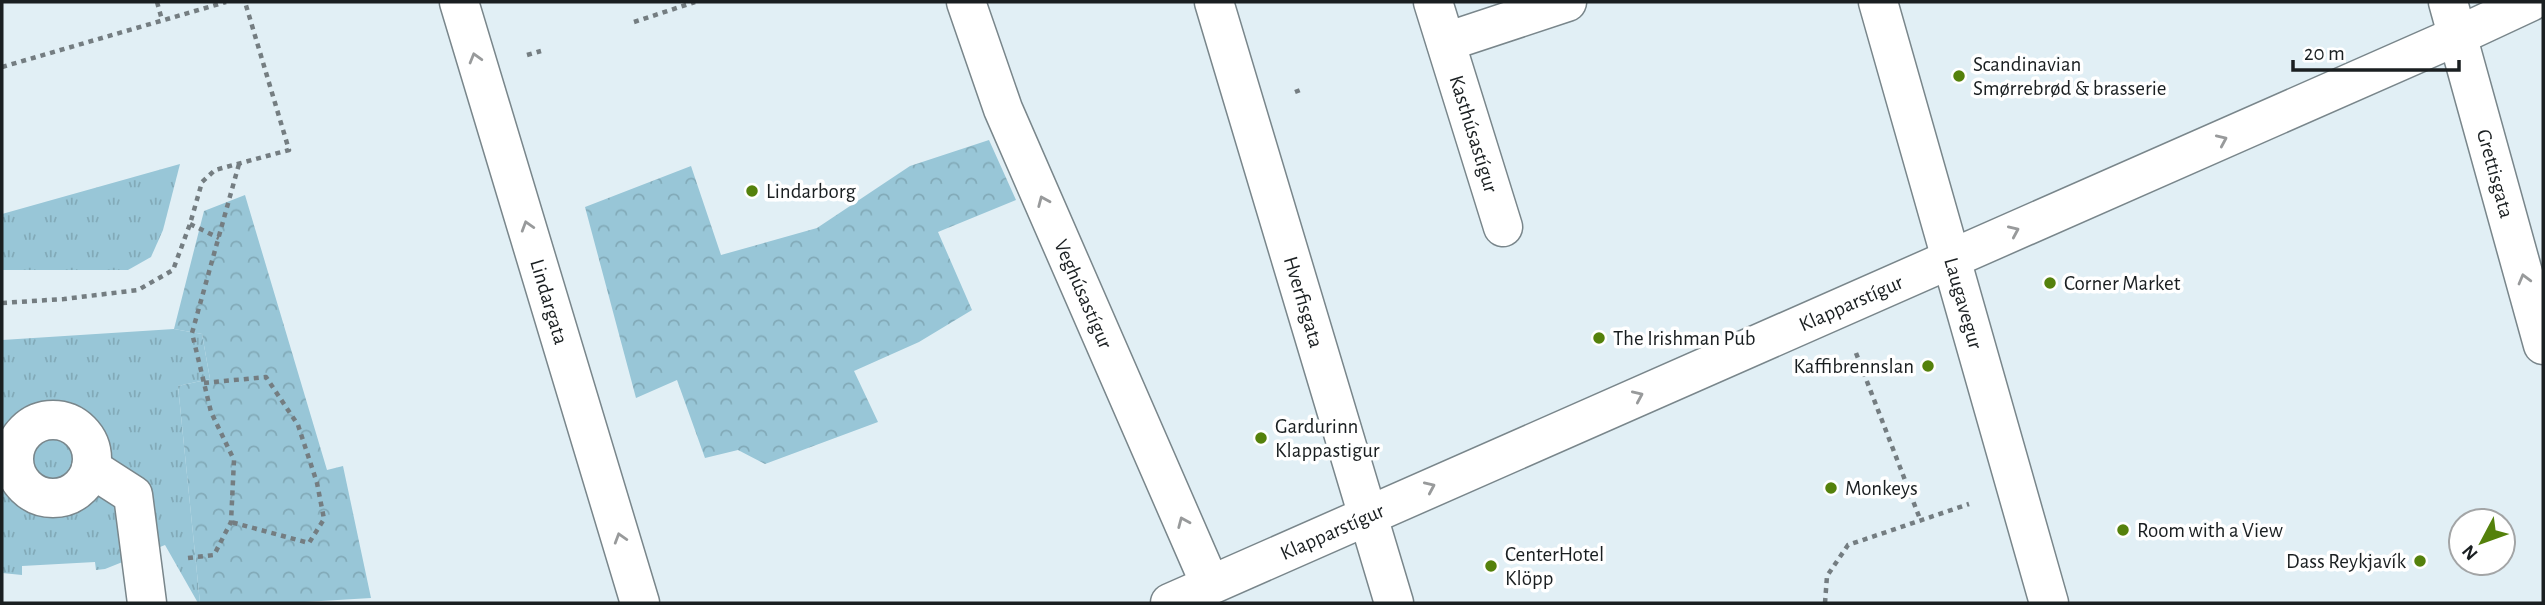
<svg xmlns="http://www.w3.org/2000/svg" width="2545" height="605" font-family="'Alegreya Sans',sans-serif">
	<style>
		.grass { fill: url(#grass-tufts) }
		.park { fill: url(#park-crowns) }
		.lines { fill: none; stroke-linecap: round; stroke-linejoin: round }
		.minor-casing { stroke: #79868b; stroke-width: 41 }
		.path { stroke: #747d81; stroke-width: 4.5; stroke-dasharray: 5 5; stroke-linecap: butt }
		.minor { stroke: #fff; stroke-width: 38 }
		.oneway { stroke: #989a9b }
		.poi-dot { fill: #54810b; stroke: #fff; stroke-width: 2.5 }
		.labels { text-anchor: middle; dominant-baseline: central; stroke-width: 7; stroke-linejoin: round; paint-order: stroke }
		.poi-label { font-size: 21px; fill: #1a1f21; stroke: #fff; text-anchor: start }
		.street-label { font-size: 21px; fill: #1a1f21; stroke: #fff }
	</style>
	<defs>
		<pattern id="grass-tufts" width="24" height="20" patternUnits="userSpaceOnUse" patternTransform="scale(1.75)"><rect width="24" height="20" fill="#98c6d7"/><path d="M3 7l-1-3M5 7V3M7 7l1-3M15 17l-1-3M17 17v-4M19 17l1-3" fill="none" stroke="#82aab8"/></pattern>
		<pattern id="park-crowns" width="20" height="18" patternUnits="userSpaceOnUse" patternTransform="scale(1.75)"><rect width="20" height="18" fill="#98c6d7"/><path d="M2 6a3 3 0 1 1 6 0M12 15a3 3 0 1 1 6 0" fill="none" stroke="#82aab8"/></pattern>
	</defs>
	<rect width="100%" height="100%" fill="#e1eff5"/>
	<g class="grass">
		<path d="M 180,164 L 163,230 L 151,257 L 128,270 L 2,270 L 2,214 Z"/>
		<path d="M 174,329 L 202,334 L 210,379 L 178,386 L 200,603 L 198,603 L 165,545 L 105,569 L 96,570 L 95,562 L 22,566 L 22,575 L 2,573 L 2,340 Z"/>
	</g>
	<g class="park">
		<path d="M 989,140 L 1016,200 L 938,232 L 972,310 L 919,342 L 854,371 L 878,422 L 765,464 L 738,450 L 705,458 L 677,380 L 636,398 L 585,207 L 691,166 L 721,255 L 817,228 L 910,166 Z"/>
		<path d="M 245,195 L 327,470 L 343,466 L 371,598 L 288,603 L 200,603 L 178,386 L 210,379 L 202,334 L 174,329 L 204,211 Z"/>
	</g>
	<g class="lines">
		<g class="minor-casing">
			<g id="minor">
				<path id="s1" d="M 459,2 L 640,603"/>
				<path id="s2" d="M 966,2 L 1003,109 L 1210,584"/>
				<path id="s3" d="M 1214,2 L 1394,603"/>
				<path id="s4" d="M 1433,2 L 1503,227"/>
				<path id="s5" d="M 1878,2 L 2049,603"/>
				<path id="s6" d="M 2448,2 L 2543,345"/>
				<path d="M 1446,42 L 1567,2"/>
				<circle cx="53" cy="459" r="39"/>
				<path d="M 91,468 L 133,495 L 147,603"/>
				<path id="s7" d="M 1170,603 L 2457,36 L 2530,2"/>
			</g>
		</g>
		<g class="path">
			<path d="M 157,2 L 162,20"/>
			<path d="M 634,22 L 695,2"/>
			<path d="M 527,55 L 541,51"/>
			<path d="M 2,67 L 226,2"/>
			<path d="M 1295,92 L 1303,89"/>
			<path d="M 190,224 L 219,238"/>
			<path d="M 2,303 L 64,299 L 138,290 L 173,270 L 190,224 L 202,182 L 215,170 L 289,150 L 245,2"/>
			<path d="M 1856,353 L 1920,519"/>
			<path d="M 204,383 L 266,377 L 298,425 L 317,483 L 324,519 L 309,543 L 231,522"/>
			<path d="M 2,467 L 13,464"/>
			<path d="M 188,558 L 214,555 L 231,522 L 234,460 L 211,412 L 192,333 L 239,164"/>
			<path d="M 1825,603 L 1827,576 L 1848,545 L 1969,504"/>
		</g>
		<use href="#minor" class="minor"/>
	</g>
	<defs><path id="oneway-chevron" d="M-2-3.5L2.5 0L-2 3.5" fill="none" stroke-width="1.6" stroke-linecap="round" stroke-linejoin="round" transform="scale(1.75)"/></defs>
	<g class="oneway">
		<use href="#oneway-chevron" transform="translate(475 58) rotate(-106)"/>
		<use href="#oneway-chevron" transform="translate(2222 140) rotate(-24)"/>
		<use href="#oneway-chevron" transform="translate(1043 201) rotate(-113)"/>
		<use href="#oneway-chevron" transform="translate(527 226) rotate(-107)"/>
		<use href="#oneway-chevron" transform="translate(2014 231) rotate(-24)"/>
		<use href="#oneway-chevron" transform="translate(2524 279) rotate(-105)"/>
		<use href="#oneway-chevron" transform="translate(1638 396) rotate(-24)"/>
		<use href="#oneway-chevron" transform="translate(1430 487) rotate(-24)"/>
		<use href="#oneway-chevron" transform="translate(1183 522) rotate(-113)"/>
		<use href="#oneway-chevron" transform="translate(620 538) rotate(-107)"/>
	</g>
	<g class="poi-dot">
		<circle cx="1959" cy="76" r="7"/>
		<circle cx="752" cy="191" r="7"/>
		<circle cx="2050" cy="283" r="7"/>
		<circle cx="1599" cy="338" r="7"/>
		<circle cx="1928" cy="366" r="7"/>
		<circle cx="1261" cy="438" r="7"/>
		<circle cx="1831" cy="488" r="7"/>
		<circle cx="2123" cy="530" r="7"/>
		<circle cx="2420" cy="561" r="7"/>
		<circle cx="1491" cy="566" r="7"/>
	</g>
	<g class="labels">
		<g class="poi-label">
			<text x="1973" y="64">Scandinavian<tspan x="1973" dy="24">Smørrebrød &amp; brasserie</tspan></text>
			<text x="766" y="191">Lindarborg</text>
			<text x="2064" y="283">Corner Market</text>
			<text x="1613" y="338">The Irishman Pub</text>
			<text x="1914" y="366" text-anchor="end">Kaffibrennslan</text>
			<text x="1275" y="426">Gardurinn<tspan x="1275" dy="24">Klappastigur</tspan></text>
			<text x="1845" y="488">Monkeys</text>
			<text x="2137" y="530">Room with a View</text>
			<text x="1505" y="554">CenterHotel<tspan x="1505" dy="24">Klöpp</tspan></text>
			<text x="2406" y="561" text-anchor="end">Dass Reykjavík</text>
		</g>
		<g class="street-label">
			<text stroke="none"><textPath href="#s4" startOffset="138">Kasthúsastígur</textPath></text>
			<text stroke="none"><textPath href="#s6" startOffset="178">Grettisgata</textPath></text>
			<text stroke="none"><textPath href="#s2" startOffset="315">Veghúsastígur</textPath></text>
			<text stroke="none"><textPath href="#s1" startOffset="313">Lindargata</textPath></text>
			<text stroke="none"><textPath href="#s5" startOffset="313">Laugavegur</textPath></text>
			<text stroke="none"><textPath href="#s3" startOffset="313">Hverfisgata</textPath></text>
			<text stroke="none"><textPath href="#s7" startOffset="744">Klapparstígur</textPath></text>
			<text stroke="none"><textPath href="#s7" startOffset="177">Klapparstígur</textPath></text>
		</g>
	</g>
	<rect width="2545" height="605" fill="none" stroke="#1a1f21" stroke-width="7"/>
	<g transform="translate(2482 542) rotate(229)"><circle r="33" fill="#ffffff" stroke="#a3a5a6" stroke-width="2"/>
	<path d="M0-5L12 26L0 18L-12 26Z" fill="#54810b"/>
	<text y="-10" font-size="19" font-weight="bold" text-anchor="middle" fill="#1a1f21">N</text>
	</g>
	<path d="M2293 60v10h166v-10" fill="none" stroke="#1a1f21" stroke-width="3.5"/>
	<text x="2304" y="60" font-size="21" fill="#1a1f21" stroke="#ffffff" stroke-width="5" paint-order="stroke">20 m</text>
</svg>
